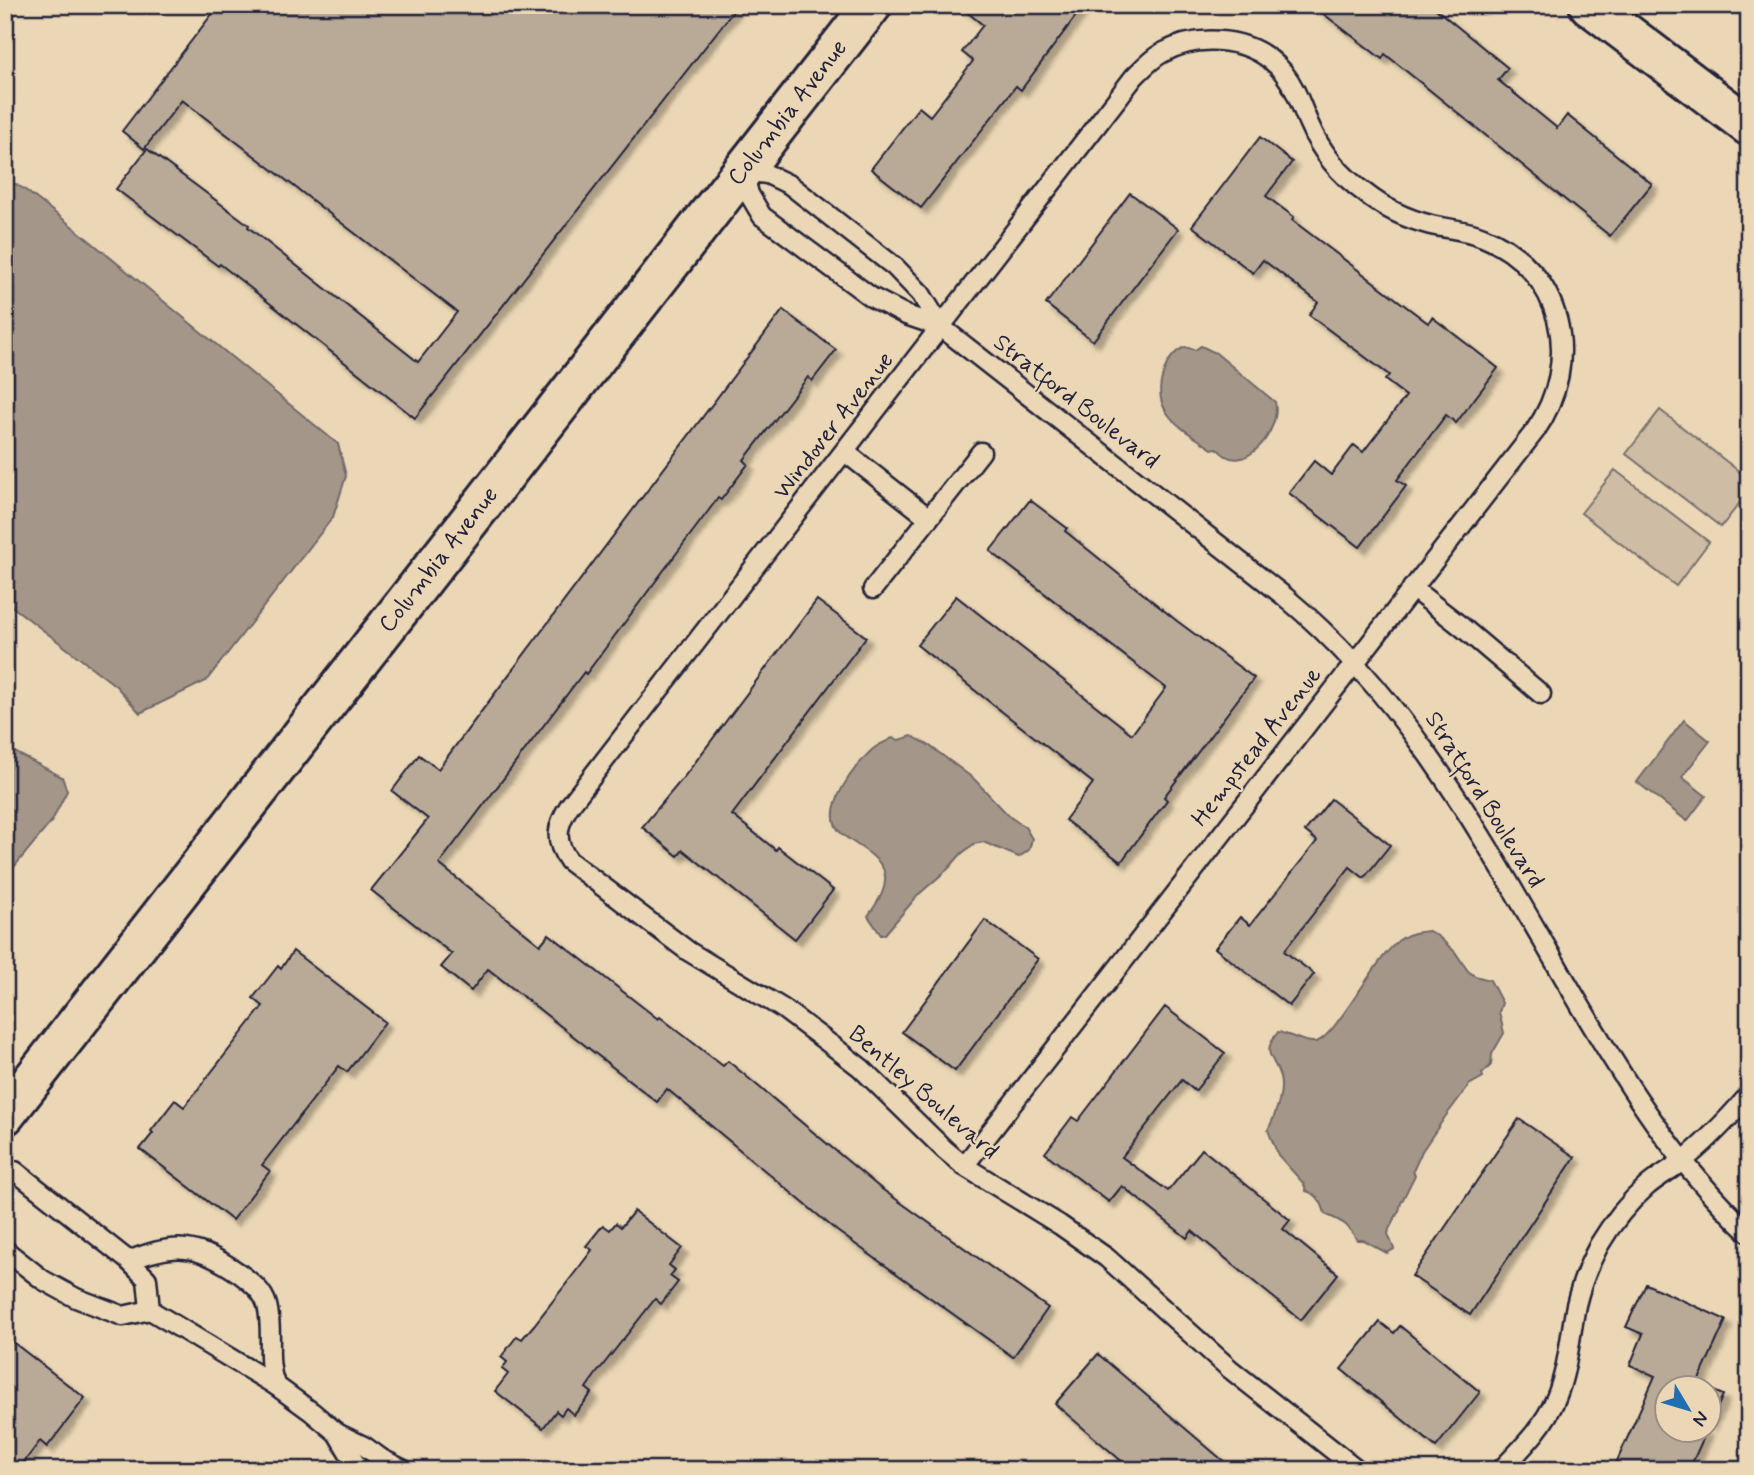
<svg xmlns="http://www.w3.org/2000/svg" width="1754" height="1475" font-family="Mynerve,sans-serif">
	<style>
		.green { fill: #cebda4; stroke: #787070; stroke-width: 2 }
		.water { fill: #a49789; stroke: #70686a; stroke-width: 2 }
		.building { fill: #b9aa97; stroke: #22223b; stroke-width: 2; filter: url(#shadow) }
		.lines { fill: none; stroke-linecap: round; stroke-linejoin: round }
		.lane-casing { stroke: #22223b; stroke-width: 23 }
		.secondary-casing { stroke: #22223b; stroke-width: 44 }
		.lane { stroke: #ebd7b5; stroke-width: 18 }
		.secondary { stroke: #ebd7b5; stroke-width: 38 }
		.labels { text-anchor: middle; dominant-baseline: central; stroke-width: 5; stroke-linejoin: round; paint-order: stroke }
		.street-label { font-size: 24px; fill: #22223b; stroke: #ebd7b5 }
	</style>
	<defs>
		<filter id="shadow"><feDropShadow dx="6" dy="6" stdDeviation="2" flood-color="#0004"/></filter>
	</defs>
	<rect width="100%" height="100%" fill="#ebd7b5"/>
	<filter id="ink" filterUnits="userSpaceOnUse"><feTurbulence type="fractalNoise" baseFrequency=".0143" numOctaves="2"/><feDisplacementMap in="SourceGraphic" scale="14" xChannelSelector="R" yChannelSelector="G"/><feConvolveMatrix kernelMatrix="1 2 1 2 8 2 1 2 1" color-interpolation-filters="sRGB"/></filter>
	<g filter="url(#ink)">
		<g class="green">
			<path d="M 1660,410 L 1749,479 L 1749,491 L 1721,527 L 1626,454 Z"/>
			<path d="M 1615,470 L 1709,542 L 1676,586 L 1581,513 Z"/>
		</g>
		<g class="water">
			<path d="M 5,178 L 24,189 L 68,223 L 338,444 L 346,476 L 333,517 L 206,681 L 140,713 L 116,686 L 5,601 Z"/>
			<path d="M 1201,346 L 1216,353 L 1275,402 C 1282,430 1242,481 1217,448 L 1212,449 C 1184,429 1148,413 1164,372 C 1167,361 1175,351 1185,347 L 1195,350 Z"/>
			<path d="M 1684,720 L 1710,741 L 1682,777 L 1706,796 L 1687,821 L 1637,782 Z"/>
			<path d="M 912,736 L 930,746 L 974,779 L 1010,817 L 1025,827 L 1032,839 L 1029,850 L 1019,857 L 983,842 L 974,844 L 961,854 L 949,868 L 918,895 L 885,934 L 881,935 L 868,916 C 877,903 889,888 884,871 C 878,854 852,844 840,832 C 819,809 857,763 873,749 C 879,744 886,742 892,738 L 899,740 Z"/>
			<path d="M 5,747 L 62,777 L 67,791 L 52,821 L 5,878 Z"/>
			<path d="M 1429,931 L 1439,937 L 1455,952 L 1468,971 L 1475,976 L 1490,980 L 1502,1003 L 1499,1012 L 1504,1033 L 1492,1054 L 1491,1065 L 1482,1074 L 1483,1077 L 1469,1085 L 1445,1117 L 1422,1151 L 1413,1171 L 1415,1175 L 1401,1203 L 1399,1211 L 1389,1229 L 1388,1234 L 1394,1249 L 1387,1253 L 1363,1240 L 1357,1240 C 1345,1221 1344,1223 1325,1214 C 1323,1204 1317,1194 1306,1191 L 1304,1184 L 1278,1155 L 1268,1130 C 1275,1117 1284,1092 1280,1077 C 1274,1055 1260,1055 1278,1032 C 1290,1034 1303,1043 1315,1042 C 1335,1040 1377,953 1402,938 C 1410,933 1419,932 1429,931 Z"/>
		</g>
		<g class="building">
			<path d="M 219,5 L 738,5 L 415,418 L 220,264 L 218,266 L 116,189 L 147,149 L 249,225 L 248,227 L 418,362 L 457,312 L 182,100 L 144,149 L 122,131 Z"/>
			<path d="M 958,5 L 1084,5 L 1021,90 L 1016,86 L 921,208 L 871,169 L 919,107 L 930,116 L 973,61 L 962,52 L 983,25 Z"/>
			<path d="M 1312,5 L 1431,5 L 1508,68 L 1498,80 L 1557,128 L 1567,115 L 1652,184 L 1610,236 L 1385,54 L 1382,59 Z"/>
			<path d="M 1260,137 L 1292,162 L 1266,196 L 1294,217 L 1292,220 L 1428,323 L 1432,317 L 1498,368 L 1456,423 L 1446,415 L 1397,480 L 1406,486 L 1360,547 L 1289,493 L 1314,461 L 1331,475 L 1354,445 L 1363,452 L 1406,396 L 1385,380 L 1389,375 L 1309,315 L 1318,302 L 1263,260 L 1253,273 L 1192,226 Z"/>
			<path d="M 1130,193 L 1178,229 L 1093,341 L 1046,304 Z"/>
			<path d="M 783,310 L 836,350 L 812,381 L 808,377 L 744,460 L 748,464 L 721,500 L 718,498 L 586,674 L 584,672 L 439,864 L 540,945 L 549,934 L 658,1019 L 660,1017 L 723,1066 L 728,1061 L 879,1187 L 1048,1308 L 1013,1357 L 837,1231 L 667,1089 L 657,1102 L 488,969 L 471,991 L 441,967 L 452,954 L 371,890 L 428,819 L 392,791 L 419,755 L 438,769 Z"/>
			<path d="M 1030,500 L 1067,528 L 1065,531 L 1177,621 L 1254,678 L 1164,797 L 1167,800 L 1121,862 L 1065,820 L 1093,783 L 917,645 L 956,596 L 1132,734 L 1166,688 L 990,551 Z"/>
			<path d="M 817,600 L 866,637 L 732,815 L 776,850 L 778,847 L 833,890 L 795,939 L 683,850 L 678,856 L 642,827 L 684,777 Z"/>
			<path d="M 1331,799 L 1390,845 L 1364,878 L 1350,867 L 1284,951 L 1314,974 L 1289,1006 L 1215,948 L 1240,917 L 1250,925 L 1317,841 L 1305,831 Z"/>
			<path d="M 985,920 L 1038,959 L 955,1071 L 902,1032 Z"/>
			<path d="M 293,951 L 385,1022 L 347,1072 L 339,1066 L 262,1165 L 270,1171 L 232,1220 L 140,1149 L 153,1133 L 151,1131 L 175,1100 L 184,1107 L 263,1006 L 253,998 L 278,966 L 281,969 Z"/>
			<path d="M 1165,1007 L 1225,1053 L 1195,1091 L 1182,1080 L 1122,1157 L 1168,1191 L 1202,1149 L 1290,1220 L 1283,1229 L 1338,1274 L 1301,1320 L 1192,1231 L 1187,1238 L 1122,1186 L 1109,1202 L 1045,1153 L 1072,1117 L 1078,1121 Z"/>
			<path d="M 1519,1119 L 1575,1157 L 1470,1315 L 1412,1276 Z"/>
			<path d="M 634,1211 L 682,1248 L 669,1265 L 675,1270 L 670,1276 L 678,1282 L 661,1304 L 655,1299 L 596,1374 L 586,1388 L 592,1393 L 574,1415 L 566,1408 L 561,1415 L 556,1411 L 543,1428 L 495,1391 L 508,1374 L 502,1369 L 507,1362 L 501,1357 L 517,1336 L 522,1339 L 534,1325 L 580,1266 L 592,1250 L 586,1246 L 603,1225 L 610,1230 L 616,1223 L 621,1227 Z"/>
			<path d="M 1646,1284 L 1726,1320 L 1697,1384 L 1705,1388 L 1667,1388 L 1667,1430 L 1707,1430 L 1689,1470 L 1613,1470 L 1655,1376 L 1630,1365 L 1643,1334 L 1626,1327 Z"/>
			<path d="M 1380,1322 L 1394,1333 L 1400,1326 L 1480,1392 L 1436,1447 L 1341,1369 Z"/>
			<path d="M 5,1336 L 85,1398 L 47,1447 L 40,1441 L 18,1470 L 5,1470 Z"/>
			<path d="M 1098,1354 L 1234,1470 L 1132,1470 L 1055,1404 Z"/>
			<path d="M 1709,1389 L 1723,1395 L 1709,1426 Z"/>
		</g>
		<g class="lines">
			<g class="lane-casing">
				<g id="lane">
					<path d="M 941,327 L 921,294 L 895,267 L 790,185 L 767,174 L 743,171 L 749,194 L 762,216 L 871,297 L 906,315 L 941,327 L 1284,596 C 1418,707 1490,852 1577,1000 C 1626,1084 1677,1165 1749,1233"/>
					<path d="M 845,452 L 929,518"/>
					<path d="M 1412,588 L 1462,627 L 1541,694"/>
					<path d="M 873,589 L 981,452"/>
					<path d="M 964,1166 L 1535,431 C 1583,362 1564,270 1483,237 C 1467,230 1449,229 1431,225 C 1407,219 1385,209 1365,193 C 1340,175 1321,152 1309,124 C 1301,106 1296,88 1283,72 C 1254,37 1200,32 1162,53 C 1151,59 1142,69 1134,77 L 570,805 C 556,826 554,841 569,861 L 688,951 L 782,1008 L 834,1047 L 861,1068 L 945,1150 L 964,1166 L 1060,1225 L 1107,1258 L 1230,1369 L 1358,1470"/>
					<path d="M 5,1168 L 15,1171 L 129,1261 L 147,1279 L 150,1310"/>
					<path d="M 5,1250 L 43,1280 L 76,1298 L 123,1316 L 150,1310 L 275,1385 L 312,1412 L 337,1433 L 364,1446 L 382,1459 L 404,1470"/>
					<path d="M 129,1261 C 176,1241 198,1245 239,1273 C 251,1282 263,1291 267,1305 C 274,1332 265,1358 275,1385"/>
					<path d="M 337,1433 L 359,1470"/>
					<path d="M 1501,1470 C 1522,1448 1544,1427 1556,1398 C 1568,1369 1570,1336 1576,1305 C 1581,1284 1589,1264 1599,1245 C 1611,1225 1628,1203 1646,1187 C 1656,1178 1669,1171 1681,1162 C 1706,1143 1728,1119 1749,1095"/>
				</g>
			</g>
			<g class="secondary-casing">
				<g id="secondary">
					<path d="M 1589,5 L 1749,126"/>
					<path d="M 5,1115 L 872,5"/>
				</g>
			</g>
			<use href="#lane" class="lane"/>
			<use href="#secondary" class="secondary"/>
		</g>
	</g>
	<g class="labels">
		<g class="street-label">
			<text transform="translate(788 113) rotate(-52)">Columbia Avenue</text>
			<text transform="translate(1076 402) rotate(38)">Stratford Boulevard</text>
			<text transform="translate(834 426) rotate(-52)">Windover Avenue</text>
			<text transform="translate(439 560) rotate(-52)">Columbia Avenue</text>
			<text transform="translate(1257 747) rotate(-52)">Hempstead Avenue</text>
			<text transform="translate(1484 800) rotate(58)">Stratford Boulevard</text>
			<text transform="translate(923 1093) rotate(41)">Bentley Boulevard</text>
		</g>
	</g>
	<rect width="1754" height="1475" fill="none" stroke="#ebd7b5" stroke-width="28"/>
	<rect x="14" y="14" width="1726" height="1447" fill="none" stroke="#22223b" stroke-width="2.5" filter="url(#ink)"/>
	<g transform="translate(1688 1409) rotate(128)"><circle r="33" fill="#ebd7b5" stroke="#9b8f84" stroke-width="2"/>
	<path d="M0-5L12 26L0 18L-12 26Z" fill="#1f6fb2"/>
	<text y="-10" font-size="19" font-weight="bold" text-anchor="middle" fill="#22223b">N</text>
	</g>
</svg>
